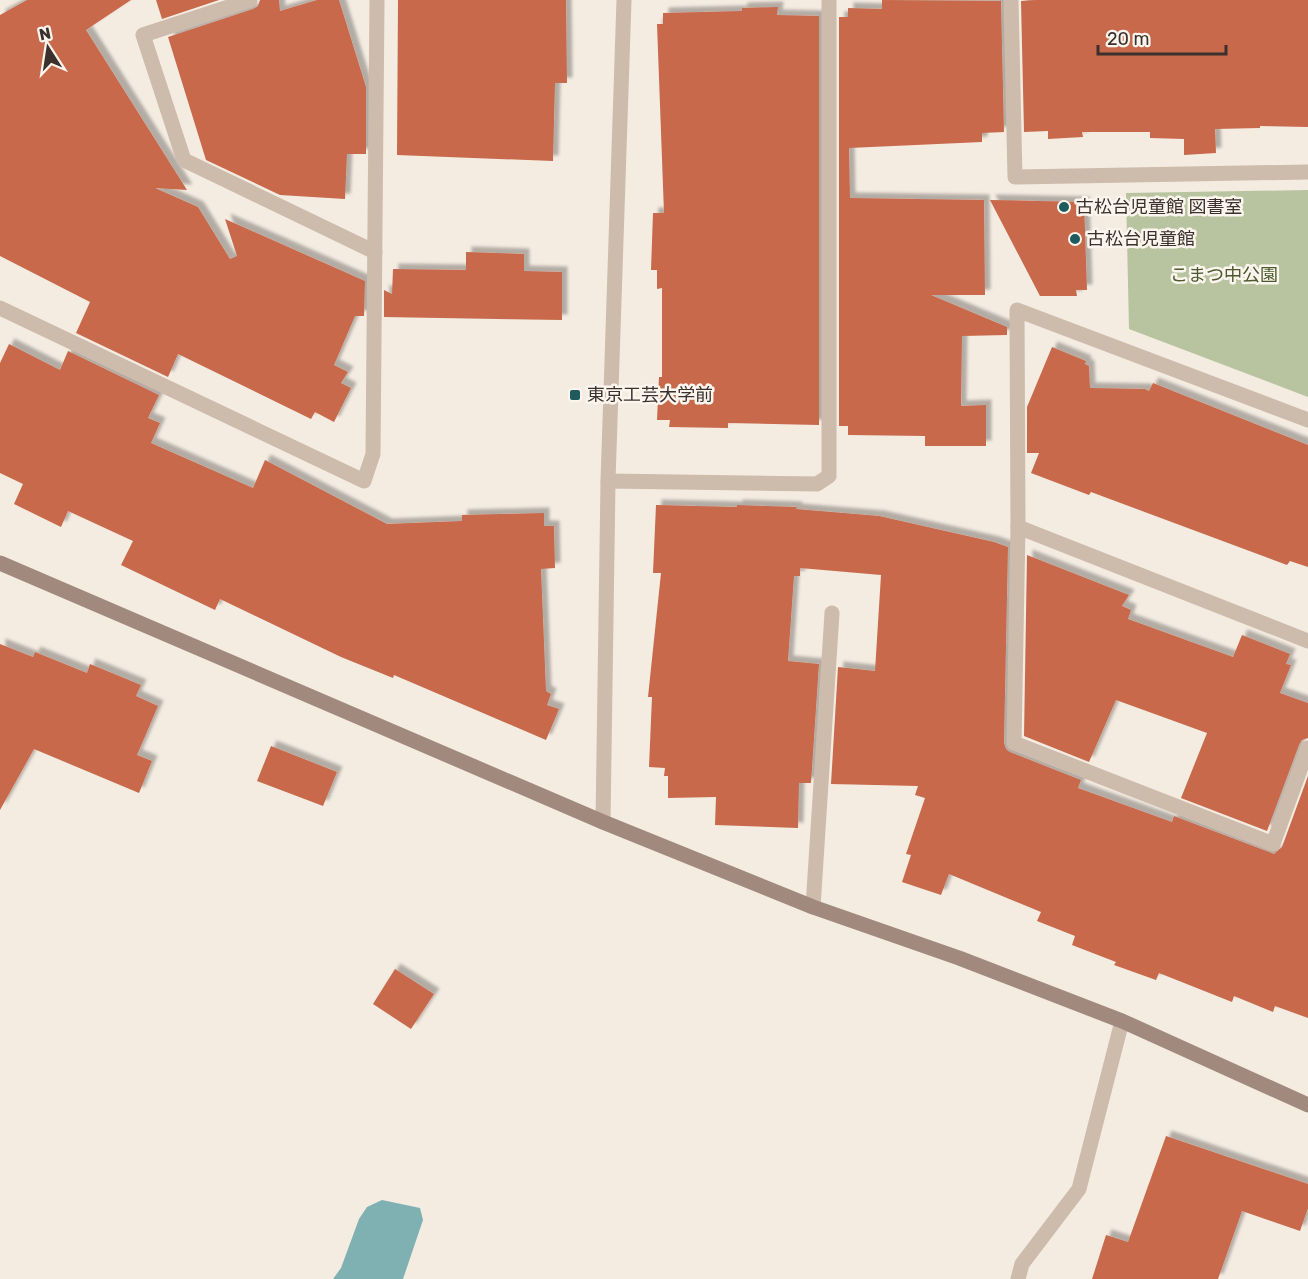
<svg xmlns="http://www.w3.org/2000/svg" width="1308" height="1279" font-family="Rubik,'Noto Sans JP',sans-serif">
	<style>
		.green { fill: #b8c4a0 }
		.water { fill: #7fb0b2 }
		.building { fill: #c8694b; filter: url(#shadow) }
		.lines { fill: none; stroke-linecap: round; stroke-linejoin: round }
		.lane { stroke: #cdbbac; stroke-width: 15 }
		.street { stroke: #cdbbac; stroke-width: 15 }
		.secondary { stroke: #a18a7d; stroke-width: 15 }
		.poi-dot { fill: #1f5a5e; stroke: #fbf5ee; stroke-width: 2 }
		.labels { text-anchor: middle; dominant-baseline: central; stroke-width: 5; stroke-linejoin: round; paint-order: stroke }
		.poi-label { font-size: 18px; fill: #3b302b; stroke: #fbf5ee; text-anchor: start }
		.park-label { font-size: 18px; fill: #4a5a2e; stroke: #fbf5ee }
	</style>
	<defs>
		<filter id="shadow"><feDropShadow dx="5.5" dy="-5.5" stdDeviation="1.5" flood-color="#0004"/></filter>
	</defs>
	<rect width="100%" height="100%" fill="#f4ebe1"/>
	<path class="green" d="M 1308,190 L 1308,397 L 1129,329 L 1126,193 Z"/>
	<path class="water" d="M 382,1200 L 420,1208 L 423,1220 L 403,1279 L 333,1279 L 341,1268 L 359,1219 L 367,1207 Z"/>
	<g class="building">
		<path d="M 27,0 L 131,0 L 86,30 L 187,190 L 155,188 L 198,207 L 230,259 L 237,256 L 225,219 L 365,281 L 364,316 L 355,316 L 334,365 L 348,372 L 341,383 L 351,388 L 334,422 L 315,412 L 311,419 L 178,354 L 168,377 L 76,333 L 90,302 L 0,256 L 0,15 Z"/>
		<path d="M 156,0 L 219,0 L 162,19 Z"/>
		<path d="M 260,0 L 279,0 L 280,11 L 317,0 L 339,0 L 366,87 L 366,154 L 347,154 L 345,199 L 280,195 L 206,160 L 168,37 L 253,9 L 258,6 Z"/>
		<path d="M 398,0 L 566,0 L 567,83 L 555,83 L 553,161 L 397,155 Z"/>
		<path d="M 882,0 L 1001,1 L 1004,132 L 982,133 L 982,142 L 849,148 L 850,198 L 984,200 L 985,295 L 931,295 L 1007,327 L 1007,335 L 962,336 L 961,406 L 986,405 L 986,446 L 925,446 L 925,436 L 848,435 L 848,426 L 839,426 L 839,17 L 848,17 L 848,8 L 882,9 Z"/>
		<path d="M 1035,0 L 1308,0 L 1308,127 L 1260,126 L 1260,128 L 1215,129 L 1216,153 L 1184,155 L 1184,139 L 1150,138 L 1150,132 L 1082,132 L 1083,137 L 1048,139 L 1048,131 L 1024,132 L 1021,1 Z"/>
		<path d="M 778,7 L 777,15 L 819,16 L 819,425 L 728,423 L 728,428 L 669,427 L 670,420 L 657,420 L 659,377 L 662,377 L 662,288 L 657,289 L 657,270 L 651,270 L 653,213 L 664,213 L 657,24 L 663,24 L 663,13 L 742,11 L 742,8 Z"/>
		<path d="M 990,200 L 1084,202 L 1087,290 L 1076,290 L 1077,296 L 1040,296 Z"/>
		<path d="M 466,252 L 524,254 L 524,271 L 562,272 L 562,320 L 384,317 L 384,290 L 392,294 L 393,269 L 466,270 Z"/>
		<path d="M 9,344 L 60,370 L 68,351 L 159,395 L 148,418 L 160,423 L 151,443 L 253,488 L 265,460 L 387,524 L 462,521 L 462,515 L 544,513 L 544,526 L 554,526 L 555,568 L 541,569 L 546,691 L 551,694 L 547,705 L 559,709 L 546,740 L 394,675 L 393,678 L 341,657 L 220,599 L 215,610 L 121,565 L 133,541 L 68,511 L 61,527 L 14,504 L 23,484 L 0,473 L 0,363 Z"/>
		<path d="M 1052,347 L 1086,361 L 1085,364 L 1089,366 L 1090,388 L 1145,389 L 1149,391 L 1153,383 L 1308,445 L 1308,567 L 1290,561 L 1287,565 L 1091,492 L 1089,495 L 1031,473 L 1039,453 L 1027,453 L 1027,407 Z"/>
		<path d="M 656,505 L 737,507 L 737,505 L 797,507 L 796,509 L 879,516 L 994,542 L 1008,547 L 1004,743 L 1006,749 L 1010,752 L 1081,780 L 1078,788 L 1172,822 L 1174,816 L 1274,854 L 1282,847 L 1308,776 L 1308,1018 L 1275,1006 L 1273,1012 L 1234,996 L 1232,1002 L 1159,973 L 1156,980 L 1114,965 L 1116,962 L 1072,945 L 1075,936 L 1037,921 L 1041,912 L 949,874 L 941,895 L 902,882 L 911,855 L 906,854 L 925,798 L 915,795 L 918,786 L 831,784 L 838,667 L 875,671 L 881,575 L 800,568 L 800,576 L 794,576 L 788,661 L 819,664 L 811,783 L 799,783 L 798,828 L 715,825 L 716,797 L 668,798 L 668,776 L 664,776 L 665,768 L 649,767 L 652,697 L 648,697 L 661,573 L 653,573 Z"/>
		<path d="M 1027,555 L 1129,595 L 1122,606 L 1131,610 L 1128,619 L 1233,657 L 1242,635 L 1290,654 L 1286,664 L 1291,665 L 1280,693 L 1308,703 L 1308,738 L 1302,740 L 1299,745 L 1267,831 L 1181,798 L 1207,733 L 1116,700 L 1089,762 L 1024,736 Z"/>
		<path d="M 0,644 L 33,657 L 35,652 L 87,673 L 90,664 L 141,685 L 136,696 L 158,706 L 137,755 L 152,761 L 139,793 L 34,749 L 0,810 Z"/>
		<path d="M 271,746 L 337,772 L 323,806 L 257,781 Z"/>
		<path d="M 395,969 L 434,994 L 411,1029 L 373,1004 Z"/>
		<path d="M 1166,1136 L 1308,1184 L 1308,1208 L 1300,1231 L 1242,1211 L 1218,1279 L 1092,1279 L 1106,1235 L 1128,1242 Z"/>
	</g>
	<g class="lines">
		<path class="lane" d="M 1018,1279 L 1022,1264 L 1079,1189 L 1122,1021"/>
		<g class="street">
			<path d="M 250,0 L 143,35 L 184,160 L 375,252"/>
			<path d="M 1011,0 L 1015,177 L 1308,172"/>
			<path d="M 0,308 L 364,481 L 373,454 L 377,0"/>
			<path d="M 608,481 L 817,484 L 829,476 L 829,0"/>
			<path d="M 1018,527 L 1017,310 L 1308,420"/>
			<path d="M 1308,641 L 1018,527 L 1014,743 L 1273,844 L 1308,748"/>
			<path d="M 603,822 L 608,481 L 624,0"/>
			<path d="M 813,907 L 832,613"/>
		</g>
		<path class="secondary" d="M 0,563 L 603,822 L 813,907 L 959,958 L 1122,1021 L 1308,1105"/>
	</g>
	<g class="poi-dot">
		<circle cx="1064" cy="207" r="6"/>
		<circle cx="1075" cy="239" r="6"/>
		<rect x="569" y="389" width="12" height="12" rx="3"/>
	</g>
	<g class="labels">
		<g class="poi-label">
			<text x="1076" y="207">古松台児童館 図書室</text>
			<text x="1087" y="239">古松台児童館</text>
			<text x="587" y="395">東京工芸大学前</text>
		</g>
		<g class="park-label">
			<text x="1224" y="275">こまつ中公園</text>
		</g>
	</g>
	<g transform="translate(48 48) rotate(348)" stroke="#fbf5ee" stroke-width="4.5" paint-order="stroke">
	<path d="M0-4.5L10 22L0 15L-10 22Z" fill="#3b302b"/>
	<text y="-9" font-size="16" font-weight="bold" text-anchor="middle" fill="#3b302b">N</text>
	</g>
	<path d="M1098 45v9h128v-9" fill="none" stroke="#3b302b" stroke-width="3"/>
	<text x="1107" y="45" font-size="18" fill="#3b302b" stroke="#fbf5ee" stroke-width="4.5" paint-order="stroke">20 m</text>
</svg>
